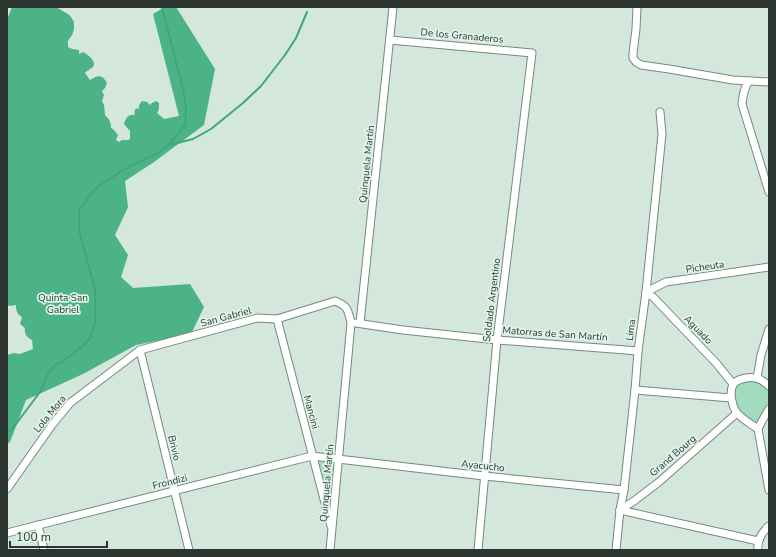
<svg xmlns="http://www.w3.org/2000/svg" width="776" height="557" font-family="'Nunito Sans',sans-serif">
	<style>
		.green { fill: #a0dcbd }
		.forest { fill: #4cb386 }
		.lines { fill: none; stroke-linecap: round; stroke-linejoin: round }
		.stream { stroke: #3ea77b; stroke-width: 2 }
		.minor-casing { stroke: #77897f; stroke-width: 9 }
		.minor { stroke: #fff; stroke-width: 7 }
		.labels { text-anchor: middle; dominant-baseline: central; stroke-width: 3.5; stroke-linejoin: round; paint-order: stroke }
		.street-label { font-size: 10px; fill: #2d3531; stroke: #e0f4e9 }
		.park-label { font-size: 10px; fill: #103d2a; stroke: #e0f4e9 }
	</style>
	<rect width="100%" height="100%" fill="#d3e7dc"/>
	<g class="green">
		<path d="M 745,381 L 758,381 L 769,390 L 769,404 L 758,425 C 752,421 744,417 739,412 C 735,407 732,390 737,385 C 739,383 742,382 745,381 Z"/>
		<path d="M 319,462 L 335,464 L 330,505 Z"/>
	</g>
	<path class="forest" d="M 12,7 L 56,7 L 68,14 L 71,17 L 74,22 L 74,29 L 72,35 L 68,41 L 68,47 L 72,49 L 79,50 L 79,54 L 83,52 C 89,55 100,64 90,69 C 88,71 86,71 85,73 L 90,80 C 98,75 102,74 107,83 L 105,88 L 102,91 L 104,95 L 102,101 L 104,105 L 105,115 C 109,119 111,122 111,128 L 113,129 L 118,135 L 116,140 L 119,142 L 122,140 L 128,140 L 130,139 L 130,131 L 124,124 C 126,118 128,114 135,115 C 134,112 134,110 137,108 L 139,109 L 139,105 L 142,101 L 147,102 L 150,105 L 152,103 L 156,101 L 159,103 L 159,109 L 157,113 L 164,119 L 179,116 L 153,14 L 165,7 L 176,7 L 215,69 L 204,125 L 154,162 L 125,181 L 128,207 L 115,235 L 128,255 L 121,277 L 133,288 L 190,284 L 204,307 L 191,334 L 136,345 L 83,374 L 26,400 L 10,442 L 7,444 L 7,355 L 14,353 L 20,354 L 33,349 L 32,340 C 27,337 24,334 25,328 L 20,324 L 22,317 C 17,314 16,311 16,305 L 10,306 L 7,305 L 7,18 L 9,15 Z"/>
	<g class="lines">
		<g class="stream">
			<path d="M 169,145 L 193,139 L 211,129 L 243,103 L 261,86 L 285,55 L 296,38 L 307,12"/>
			<path d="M 7,432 L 13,428 L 40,392 L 48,374 L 55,365 L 63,361 L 83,346 L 91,337 L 95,322 L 95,289 L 79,231 L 79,210 L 95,189 L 112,177 L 129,167 L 158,153 L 169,145 L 185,125 L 186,111 L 184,93 L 162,7"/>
		</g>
		<g class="minor-casing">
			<g id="minor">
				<path d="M 637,7 L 636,29 L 633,53 L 633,58 L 636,62 L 641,65 L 669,69 L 733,80 L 769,82"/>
				<path d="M 390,40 L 532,53 L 497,340 L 478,550"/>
				<path d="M 749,81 C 744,88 743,95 742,104 L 769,192"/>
				<path d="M 646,292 L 654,298 L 717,364 L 733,384"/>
				<path d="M 646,292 L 666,282 L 769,267"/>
				<path d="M 277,319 L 331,526"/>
				<path d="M 356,323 L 403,330 L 497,340 L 638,351"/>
				<path d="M 360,323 L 393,7"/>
				<path d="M 140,350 L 189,550"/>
				<path d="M 757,378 L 761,355 L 769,329"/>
				<path d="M 769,386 C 766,383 761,379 756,378 C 750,377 737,378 733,385 C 729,392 732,405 736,412 C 742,419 751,424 758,429 L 762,421 L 769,409"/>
				<path d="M 635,390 L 731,398"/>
				<path d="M 758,429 L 769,490"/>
				<path d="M 7,489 L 52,425 L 70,403 L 140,350 L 257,318 L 277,319 L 335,301 C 348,306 348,310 351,323 L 330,550"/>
				<path d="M 620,510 L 634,501 L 659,482 L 737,413"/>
				<path d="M 620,510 L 758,541"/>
				<path d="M 38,525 L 44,550"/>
				<path d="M 7,533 L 312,456 L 484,476 L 624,490"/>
				<path d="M 616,550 L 620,510 L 624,490 L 635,390 L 638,351 L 646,292 L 662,134 L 660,112"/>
				<path d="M 758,550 C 757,540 761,533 769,526"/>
			</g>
		</g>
		<use href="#minor" class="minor"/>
	</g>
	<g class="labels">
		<g class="street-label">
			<text transform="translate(462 36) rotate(5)">De los Granaderos</text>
			<text transform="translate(367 164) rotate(-84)">Quinquela Martín</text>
			<text transform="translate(705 267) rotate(-8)">Picheuta</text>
			<text transform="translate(492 300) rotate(-83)">Soldado Argentino</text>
			<text transform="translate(226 317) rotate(-15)">San Gabriel</text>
			<text transform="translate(631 330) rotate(-83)">Lima</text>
			<text transform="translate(698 330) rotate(46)">Aguado</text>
			<text transform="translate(555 334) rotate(4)">Matorras de San Martín</text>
			<text transform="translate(311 412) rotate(75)">Mancini</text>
			<text transform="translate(50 414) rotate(-51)">Lola Mora</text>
			<text transform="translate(174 448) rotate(76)">Brivio</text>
			<text transform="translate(673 456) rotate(-41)">Grand Bourg</text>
			<text transform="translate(483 466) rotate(6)">Ayacucho</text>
			<text transform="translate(170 482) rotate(-14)">Frondizi</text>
			<text transform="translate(327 483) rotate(-85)">Quinquela Martín</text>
		</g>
		<g class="park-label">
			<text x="63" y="298">Quinta San<tspan x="63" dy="12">Gabriel</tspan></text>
		</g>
	</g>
	<rect width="776" height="557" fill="none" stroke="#2d3531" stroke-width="16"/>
	<path d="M10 541v6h97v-6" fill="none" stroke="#2d3531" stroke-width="2"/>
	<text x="16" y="541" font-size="12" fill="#2d3531" stroke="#e0f4e9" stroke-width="3" paint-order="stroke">100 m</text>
</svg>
